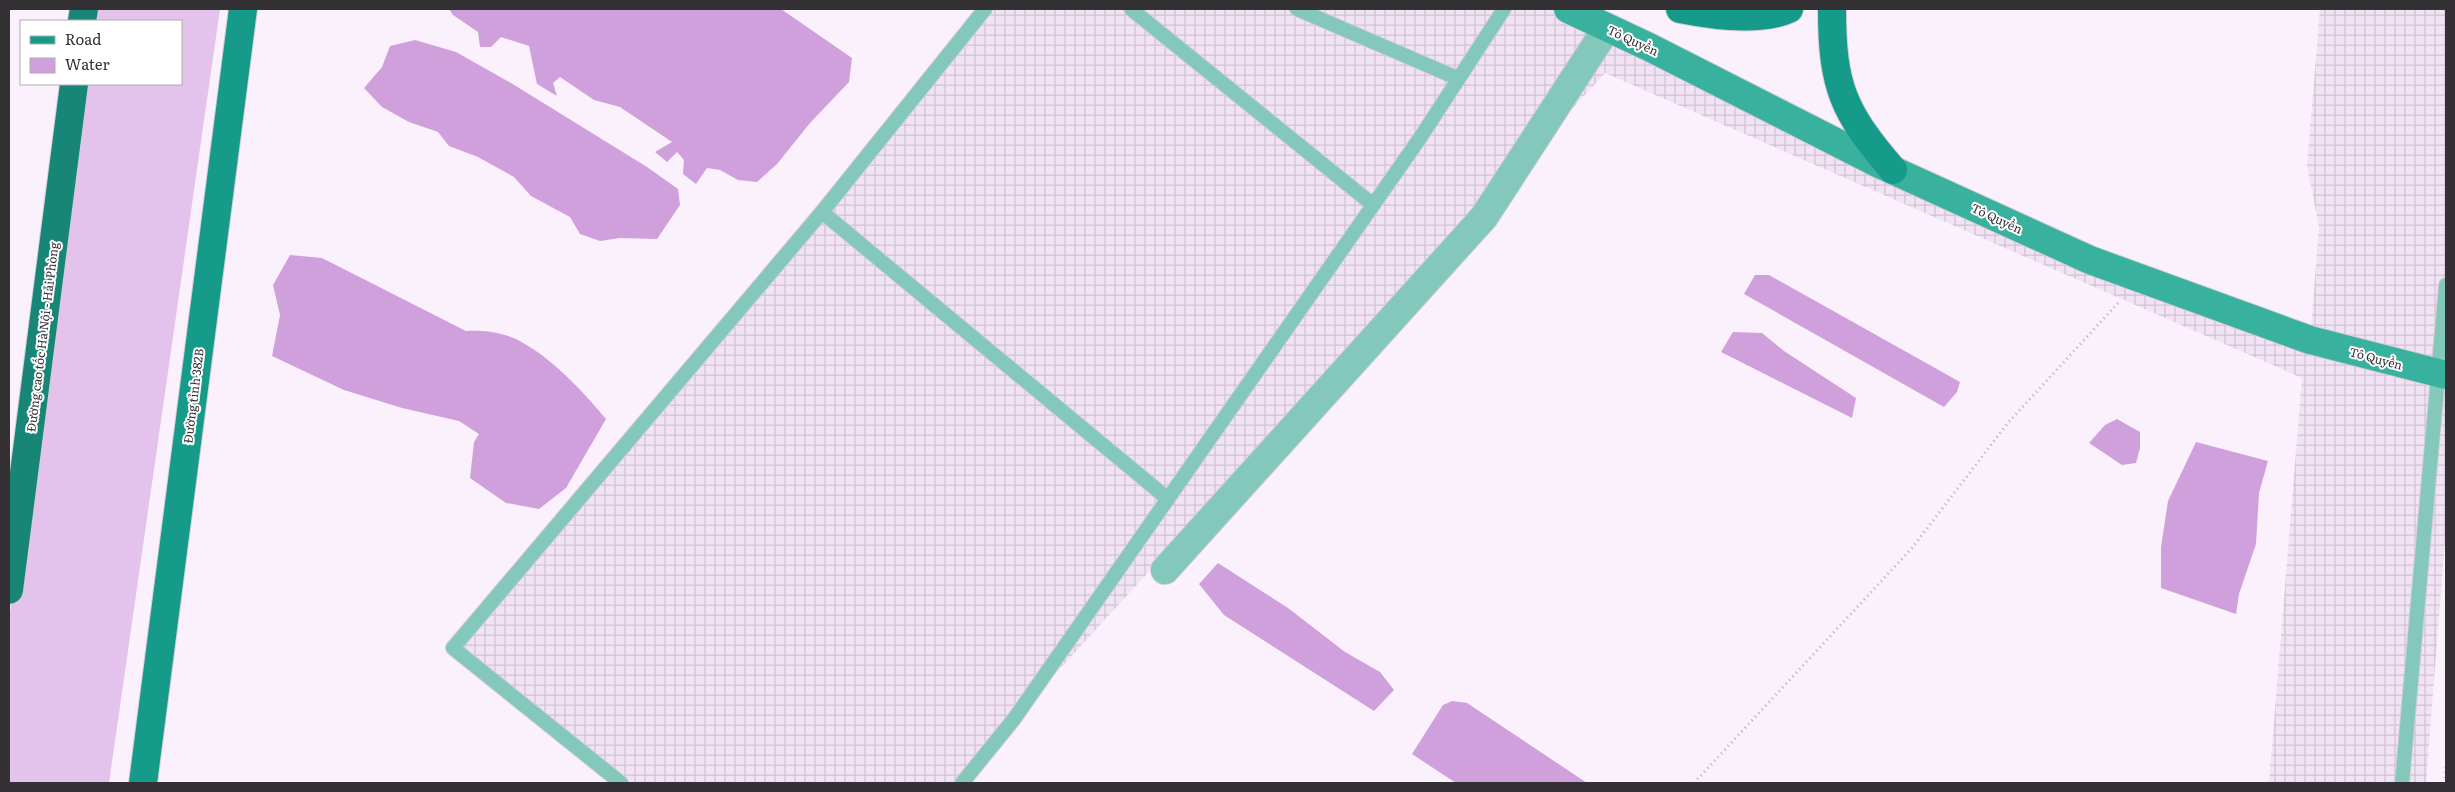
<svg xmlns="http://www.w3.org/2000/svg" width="2455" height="792" font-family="Literata,serif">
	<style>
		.industrial { fill: url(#industrial-grid) }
		.grass { fill: #e3c2eb }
		.water { fill: #d0a0dc }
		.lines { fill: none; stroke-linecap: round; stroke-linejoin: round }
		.lane-casing { stroke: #d6ced8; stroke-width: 16 }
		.street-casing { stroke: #d6ced8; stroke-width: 30 }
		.secondary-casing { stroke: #d6ced8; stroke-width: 30 }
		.primary-casing { stroke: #d6ced8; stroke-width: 30 }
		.highway-casing { stroke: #d6ced8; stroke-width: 30 }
		.path { stroke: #b4adb5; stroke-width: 3; stroke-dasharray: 1 4; stroke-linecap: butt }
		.lane { stroke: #84c8bb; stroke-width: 14 }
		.street { stroke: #84c8bb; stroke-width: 28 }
		.secondary { stroke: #39b19f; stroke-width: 28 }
		.primary { stroke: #169b8a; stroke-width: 28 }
		.highway { stroke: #188677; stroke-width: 28 }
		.labels { text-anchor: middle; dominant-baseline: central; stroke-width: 4; stroke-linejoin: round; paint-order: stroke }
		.street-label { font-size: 12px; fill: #343135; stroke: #fff }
	</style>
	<defs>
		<pattern id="industrial-grid" width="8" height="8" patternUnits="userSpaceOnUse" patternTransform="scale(1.25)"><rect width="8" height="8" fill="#f1e3f4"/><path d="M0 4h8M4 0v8" fill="none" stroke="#cfc3d2"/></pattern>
	</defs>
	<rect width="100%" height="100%" fill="#faf1fc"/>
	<path class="industrial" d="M 985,9 L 1568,9 L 1877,163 L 2310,340 L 2319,227 L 2307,166 L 2320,9 L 2446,9 L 2446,527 L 2426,783 L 2269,783 L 2302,378 L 1605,73 L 1014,719 L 962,783 L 621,783 L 453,648 Z"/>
	<path class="grass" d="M 89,9 L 220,9 L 109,783 L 9,783 L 9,621 L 79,84 L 181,84 L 181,21 L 87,21 Z"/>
	<g class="water">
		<path d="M 449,9 L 781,9 L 852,58 L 849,82 L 810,123 L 777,164 L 757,182 L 738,180 L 720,170 L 707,168 L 696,184 L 683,174 L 684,160 L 677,152 L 667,162 L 655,152 L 672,142 L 620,107 L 594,100 L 560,77 L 553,83 L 557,96 L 537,84 L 529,46 L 501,37 L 491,47 L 480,47 L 478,32 L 453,15 Z"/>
		<path d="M 415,40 L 456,52 L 511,83 L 647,167 L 678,189 L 680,205 L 657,239 L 620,238 L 600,241 L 580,234 L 570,217 L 531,196 L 514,177 L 478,157 L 449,146 L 438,132 L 409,122 L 382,107 L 364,88 L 382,67 L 390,46 Z"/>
		<path d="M 290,255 L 322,258 L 466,331 C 483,330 500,332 516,339 C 550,356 582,390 606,419 L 566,488 L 539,509 L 506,503 L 470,478 L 474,442 L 479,434 L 459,421 L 402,408 L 344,390 L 272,356 L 280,315 L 273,285 Z"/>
		<path d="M 1755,275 L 1769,275 L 1960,382 L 1957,392 L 1944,407 L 1744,294 Z"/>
		<path d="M 1733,332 L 1762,333 L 1784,351 L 1856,398 L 1852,418 L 1721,352 Z"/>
		<path d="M 2117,419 L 2140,432 L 2140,448 L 2136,463 L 2122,465 L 2089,443 L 2105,425 Z"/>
		<path d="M 2196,442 L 2268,461 L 2259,493 L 2256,544 L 2239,594 L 2236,614 L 2161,588 L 2161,547 L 2168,501 Z"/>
		<path d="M 1218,563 L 1288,608 L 1345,652 L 1380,672 L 1394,690 L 1374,711 L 1224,615 L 1199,584 Z"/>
		<path d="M 1452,701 L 1467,703 L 1587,783 L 1456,783 L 1412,754 L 1443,705 Z"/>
	</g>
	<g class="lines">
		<g class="lane-casing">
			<g id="lane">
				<path d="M 985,9 L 822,212 L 1168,499"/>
				<path d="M 1131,9 L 1372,204"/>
				<path d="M 1297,9 L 1457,78"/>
				<path d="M 621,783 L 453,648 L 822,212"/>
				<path d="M 962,783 L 1014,719 L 1420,138 L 1504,9"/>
				<path d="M 2402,783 L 2446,285"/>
			</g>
		</g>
		<g class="street-casing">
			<path id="street" d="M 1165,570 L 1484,217 L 1607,28"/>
		</g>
		<g class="secondary-casing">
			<path id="secondary" d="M 1568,9 L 1649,47 L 1877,163 L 2090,260 L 2310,340 L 2446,375"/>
		</g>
		<g class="primary-casing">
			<g id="primary">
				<path d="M 1680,9 C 1710,15 1760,22 1789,9"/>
				<path d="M 1832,9 C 1832,86 1843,112 1893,170"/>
				<path d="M 143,783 L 243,9"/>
			</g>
		</g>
		<g class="highway-casing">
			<g id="highway">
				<path d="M 82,21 L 84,9"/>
				<path d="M 9,590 L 74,84"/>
			</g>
		</g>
		<g class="path">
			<path d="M 1694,783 L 1912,548 L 2007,424 L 2118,303"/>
			<path d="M 2445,783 L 2446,766"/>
		</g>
		<use href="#lane" class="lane"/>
		<use href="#street" class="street"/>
		<use href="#secondary" class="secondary"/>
		<use href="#primary" class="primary"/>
		<use href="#highway" class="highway"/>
	</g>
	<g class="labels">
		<g class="street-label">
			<text transform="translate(1633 40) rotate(25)">Tô Quyền</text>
			<text transform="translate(1997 218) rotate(25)">Tô Quyền</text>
			<text transform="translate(42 337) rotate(-83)">Đường cao tốc Hà Nội - Hải Phòng</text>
			<text transform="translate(2376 358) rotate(15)">Tô Quyền</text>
			<text transform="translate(193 396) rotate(-83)">Đường tỉnh 382B</text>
		</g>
	</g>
	<rect width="2455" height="792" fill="none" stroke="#343135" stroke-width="20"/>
	<rect x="20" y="20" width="162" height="65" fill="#ffffff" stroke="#aeadae"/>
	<rect x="30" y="36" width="25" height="8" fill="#169b8a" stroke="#aeadae"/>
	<text x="65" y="45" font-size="15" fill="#343135">Road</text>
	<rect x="30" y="58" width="25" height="15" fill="#d0a0dc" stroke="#aeadae"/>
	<text x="65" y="70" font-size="15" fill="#343135">Water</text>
</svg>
